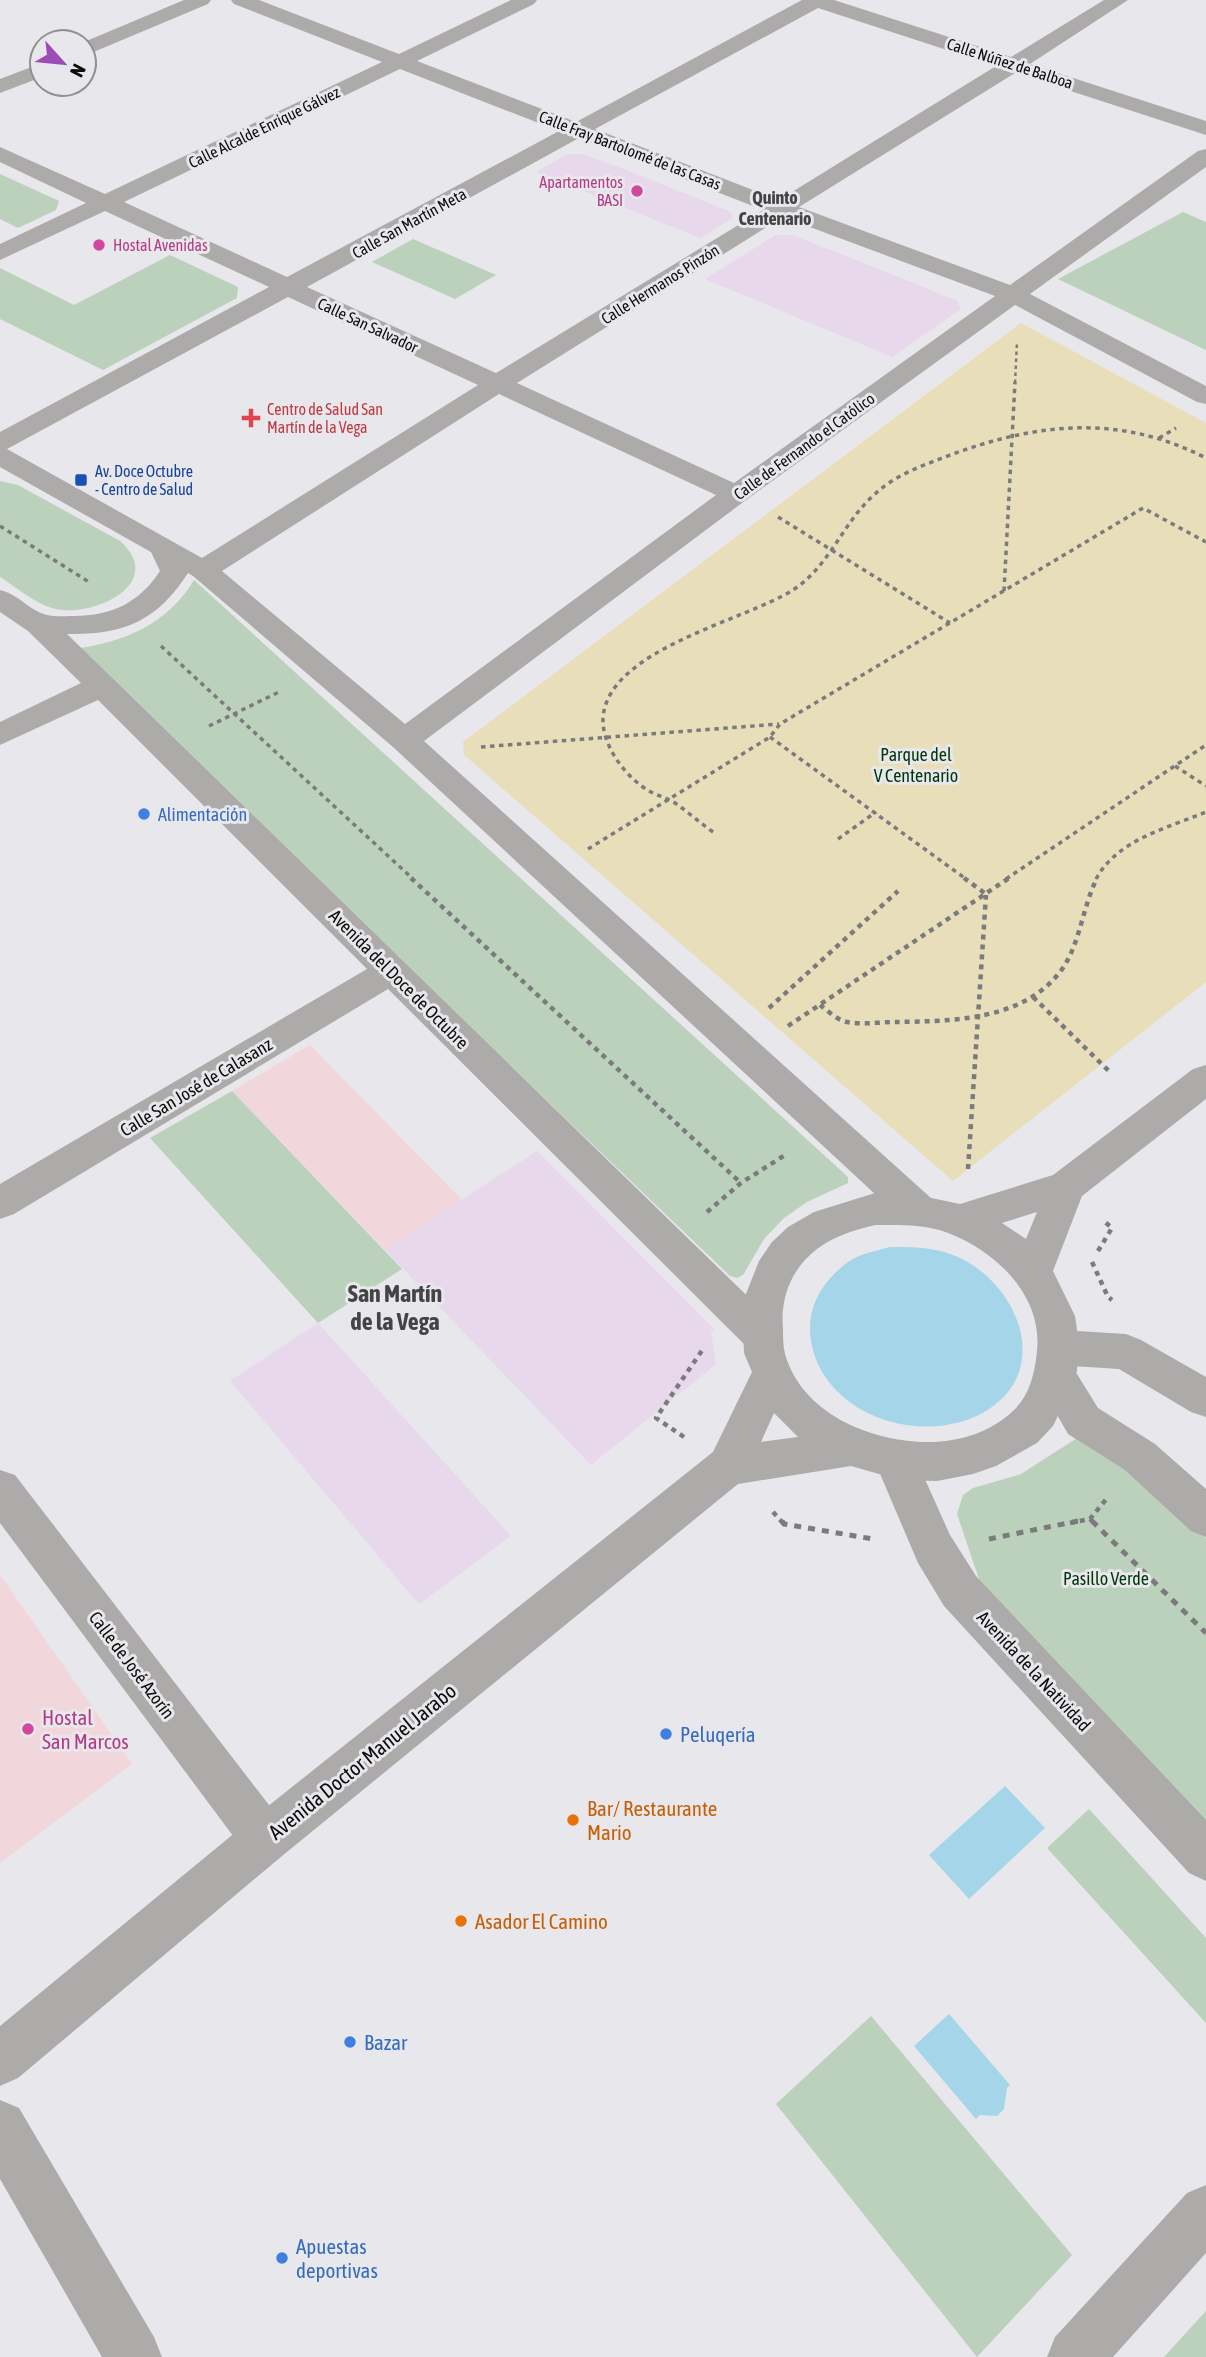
<svg xmlns="http://www.w3.org/2000/svg" width="1206" height="2357" font-family="'Asap Condensed',sans-serif">
	<style>
		.commercial { fill: #e7d8ec }
		.industrial { fill: #f1d7db }
		.green { fill: #bbd1bb }
		.sand { fill: #e8dfba }
		.water { fill: #a4d5e8 }
		.lines { fill: none; stroke-linecap: round; stroke-linejoin: round }
		.path-far3 { stroke: #7b7a7d; stroke-width: 2.5; stroke-dasharray: 3.5 3.5; stroke-linecap: butt }
		.path-far2 { stroke: #7b7a7d; stroke-width: 3.5; stroke-dasharray: 4.5 4.5; stroke-linecap: butt }
		.path-far1 { stroke: #7b7a7d; stroke-width: 4.5; stroke-dasharray: 5 5; stroke-linecap: butt }
		.path { stroke: #7b7a7d; stroke-width: 5; stroke-dasharray: 7 7; stroke-linecap: butt }
		.minor { fill: #adabaa; fill-rule: evenodd }
		.tertiary { fill: #adabaa; fill-rule: evenodd }
		.hotel-dot { fill: #d1479c; stroke: #e8e7eb; stroke-width: 2.5 }
		.health-dot { fill: #e0444e; stroke: #e8e7eb; stroke-width: 2.5 }
		.transit-dot { fill: #1a4fb4; stroke: #e8e7eb; stroke-width: 2.5 }
		.shop-dot { fill: #3f7fe0; stroke: #e8e7eb; stroke-width: 2.5 }
		.food-dot { fill: #e8710a; stroke: #e8e7eb; stroke-width: 2.5 }
		.labels { text-anchor: middle; dominant-baseline: central; stroke-width: 6; stroke-linejoin: round; paint-order: stroke }
		.far-street-label { font-size: 16px; fill: #0d0d0e; stroke: #e8e7eb }
		.far-hotel-label { font-size: 16px; fill: #b23c85; stroke: #e8e7eb; text-anchor: end }
		.far-health-label { font-size: 16px; fill: #be3a42; stroke: #e8e7eb; text-anchor: start }
		.far-transit-label { font-size: 16px; fill: #164399; stroke: #e8e7eb; text-anchor: start }
		.far-quarter-label { font-size: 18px; font-weight: bold; fill: #444346; stroke: #e8e7eb }
		.park-label { font-size: 18px; fill: #01350a; stroke: #e8e7eb }
		.shop-label { font-size: 18px; fill: #366cbe; stroke: #e8e7eb; text-anchor: start }
		.street-label { font-size: 18px; fill: #0d0d0e; stroke: #e8e7eb }
		.near-hotel-label { font-size: 21px; fill: #b23c85; stroke: #e8e7eb; text-anchor: start }
		.near-shop-label { font-size: 21px; fill: #366cbe; stroke: #e8e7eb; text-anchor: start }
		.near-street-label { font-size: 21px; fill: #0d0d0e; stroke: #e8e7eb }
		.near-food-label { font-size: 21px; fill: #c56008; stroke: #e8e7eb; text-anchor: start }
		.district-label { font-size: 24px; font-weight: bold; fill: #444346; stroke: #e8e7eb }
	</style>
	<rect width="100%" height="100%" fill="#e8e7eb"/>
	<g class="commercial">
		<path d="M 568,154 L 582,154 L 621,168 L 731,212 L 733,218 L 700,238 L 536,172 Z"/>
		<path d="M 776,235 L 792,235 L 889,273 L 957,301 L 961,309 L 892,357 L 705,279 Z"/>
		<path d="M 537,1151 L 715,1330 L 711,1332 L 716,1364 L 591,1465 L 385,1250 Z"/>
		<path d="M 318,1323 L 511,1536 L 419,1604 L 230,1381 Z"/>
	</g>
	<g class="industrial">
		<path d="M 310,1045 L 462,1200 L 385,1250 L 232,1091 Z"/>
		<path d="M 0,1575 L 132,1764 L 0,1863 Z"/>
	</g>
	<g class="green">
		<path d="M 0,174 L 59,201 L 56,210 L 18,228 L 0,219 Z"/>
		<path d="M 1183,212 L 1206,222 L 1206,350 L 1058,279 Z"/>
		<path d="M 413,239 L 496,275 L 455,299 L 372,262 Z"/>
		<path d="M 170,255 L 238,287 L 237,298 L 103,370 L 0,319 L 0,268 L 74,305 Z"/>
		<path d="M 0,481 L 18,485 L 120,541 C 165,581 101,614 62,610 C 40,608 19,589 0,577 Z"/>
		<path d="M 194,580 L 848,1177 L 848,1183 L 807,1202 L 784,1218 L 764,1239 L 743,1275 L 737,1278 L 730,1276 L 75,649 C 124,642 168,624 194,580 Z"/>
		<path d="M 232,1091 L 402,1269 L 318,1323 L 150,1138 Z"/>
		<path d="M 1077,1438 L 1107,1445 L 1206,1538 L 1206,1822 L 980,1582 L 957,1514 L 963,1495 L 973,1488 L 1021,1474 Z"/>
		<path d="M 1089,1809 L 1206,1938 L 1206,2023 L 1047,1848 Z"/>
		<path d="M 871,2016 L 1072,2255 L 977,2357 L 776,2104 Z"/>
		<path d="M 1206,2311 L 1206,2357 L 1164,2357 Z"/>
	</g>
	<path class="sand" d="M 1021,323 L 1206,423 L 1206,982 L 953,1181 L 464,755 L 463,742 Z"/>
	<g class="water">
		<path d="M 890,1247 C 913,1247 936,1247 958,1257 C 1016,1283 1053,1367 989,1409 C 928,1449 824,1418 811,1341 C 808,1321 812,1303 824,1286 C 833,1274 845,1262 859,1256 C 869,1252 880,1250 890,1247 Z"/>
		<path d="M 1005,1786 L 1045,1828 L 969,1899 L 929,1855 Z"/>
		<path d="M 949,2014 L 1010,2085 L 1007,2088 L 1004,2109 L 997,2116 L 980,2115 L 976,2119 L 914,2046 Z"/>
	</g>
	<g class="lines">
		<path class="path-far3" d="M 1015,383 L 1017,342"/>
		<g class="path-far2">
			<path d="M 1159,438 L 1176,428"/>
			<path d="M 778,517 L 950,623"/>
			<path d="M 0,526 L 89,582"/>
			<path d="M 1004,591 L 1015,382"/>
			<path d="M 161,646 L 413,879"/>
			<path d="M 209,726 L 279,692"/>
			<path d="M 770,737 L 966,879"/>
			<path d="M 481,747 L 779,724"/>
			<path d="M 1175,766 L 1206,786"/>
			<path d="M 713,832 C 700,823 688,812 675,803 C 667,798 659,796 651,792 C 628,780 602,747 603,719 C 606,650 744,621 793,590 C 830,566 843,522 875,494 C 894,476 921,466 945,457 C 1034,423 1118,413 1206,458"/>
			<path d="M 838,839 L 876,812"/>
			<path d="M 588,849 L 770,737 L 780,724 L 1143,508 L 1206,542"/>
			<path d="M 1006,879 L 1206,745"/>
			<path d="M 1096,879 C 1117,840 1167,828 1206,812"/>
		</g>
		<g class="path-far1">
			<path d="M 411,878 L 741,1183"/>
			<path d="M 964,878 L 986,894"/>
			<path d="M 1033,997 L 1111,1073"/>
			<path d="M 820,1005 C 828,1011 837,1020 847,1022 C 862,1025 880,1022 896,1022 C 951,1021 1022,1021 1060,972 C 1080,946 1082,908 1097,878"/>
			<path d="M 769,1008 L 898,891"/>
			<path d="M 788,1026 L 1009,878"/>
			<path d="M 968,1169 L 986,895"/>
			<path d="M 707,1212 L 741,1183 L 785,1155"/>
			<path d="M 1098,1251 L 1112,1228 L 1105,1222"/>
			<path d="M 1092,1262 L 1108,1297 L 1112,1300"/>
			<path d="M 684,1437 L 656,1418 L 703,1349"/>
			<path d="M 773,1512 L 783,1523"/>
			<path d="M 1090,1519 L 1094,1523"/>
			<path d="M 1070,1523 L 1090,1519 L 1108,1497"/>
		</g>
		<g class="path">
			<path d="M 782,1521 L 784,1524 L 873,1539"/>
			<path d="M 1092,1521 L 1206,1633"/>
			<path d="M 989,1539 L 1078,1521"/>
		</g>
		<g class="minor">
			<path d="M 184,0 L 211,0 L 208,4 L 84,56 L 84,42 Z"/>
			<path d="M 231,0 L 259,0 L 399,54 L 511,0 L 537,0 L 534,4 L 417,61 L 576,122 L 802,0 L 834,0 L 1011,57 L 1104,0 L 1128,0 L 1030,64 L 1206,121 L 1206,135 L 1015,73 L 799,207 L 1010,285 L 1198,151 L 1206,149 L 1206,167 L 1030,294 L 1206,386 L 1206,404 L 1197,402 L 1015,305 L 746,500 L 424,741 L 931,1198 L 936,1209 L 931,1220 L 917,1225 L 903,1220 L 393,747 L 193,576 L 188,573 C 157,621 124,635 67,634 L 774,1322 L 780,1334 L 774,1346 L 760,1351 L 746,1346 L 388,989 L 14,1214 L 0,1219 L 0,1184 L 367,969 L 98,700 L 0,745 L 0,722 L 81,683 L 28,631 L 0,612 L 0,590 C 18,594 30,611 47,615 C 55,617 66,616 74,616 C 112,616 140,602 160,571 L 151,552 L 0,467 L 0,432 L 269,287 L 105,211 L 0,260 L 0,244 L 86,203 L 0,162 L 0,147 L 105,194 L 382,62 L 234,4 ZM 818,8 L 996,66 L 779,200 L 595,129 ZM 400,69 L 559,131 L 287,277 L 124,202 ZM 579,138 L 763,210 L 496,373 L 307,287 ZM 783,217 L 995,296 L 734,483 L 517,383 ZM 288,297 L 478,385 L 202,558 L 7,449 ZM 499,394 L 716,495 L 405,724 L 222,571 Z"/>
			<path d="M 42,63 L 42,77 L 0,93 L 0,79 Z"/>
			<path d="M 1061,1330 L 1126,1334 L 1141,1340 L 1206,1377 L 1206,1417 L 1191,1412 L 1119,1369 L 1072,1366 L 1098,1408 L 1155,1444 L 1206,1489 L 1206,1537 L 1191,1531 L 1125,1470 L 1068,1434 L 1036,1378 L 1042,1365 L 1051,1362 L 1046,1360 L 1040,1348 L 1046,1336 Z"/>
			<path d="M 896,1443 L 911,1448 L 950,1535 L 976,1576 L 1206,1820 L 1206,1881 L 1189,1873 L 944,1606 L 918,1563 L 875,1462 L 881,1448 Z"/>
			<path d="M 0,1470 L 15,1475 L 282,1822 L 289,1839 L 282,1856 L 265,1863 L 248,1856 L 0,1523 Z"/>
			<path d="M 0,2100 L 19,2108 L 154,2337 L 162,2357 L 102,2357 L 0,2179 Z"/>
			<path d="M 1206,2185 L 1206,2253 L 1113,2357 L 1047,2357 L 1055,2337 L 1187,2193 Z"/>
		</g>
		<path class="tertiary" d="M 1206,1065 L 1206,1099 L 1082,1196 L 1053,1271 L 1075,1316 L 1079,1343 L 1077,1371 L 1066,1399 L 1053,1426 L 1037,1443 L 996,1466 L 973,1474 L 937,1481 L 900,1480 L 851,1466 L 738,1484 L 282,1856 L 18,2078 L 0,2086 L 0,2026 L 248,1822 L 713,1452 L 752,1372 L 744,1353 L 742,1304 L 759,1261 L 772,1242 L 788,1227 L 814,1212 L 875,1193 L 917,1195 L 960,1204 L 1053,1175 L 1193,1069 ZM 1037,1212 L 1026,1239 L 1002,1223 ZM 875,1225 C 899,1225 926,1224 948,1233 C 996,1251 1043,1296 1037,1351 C 1035,1372 1030,1394 1015,1409 C 991,1433 957,1443 923,1442 C 868,1440 802,1413 785,1354 C 783,1346 783,1336 783,1328 C 780,1297 792,1268 817,1249 C 834,1236 855,1230 875,1225 ZM 774,1413 L 798,1437 L 761,1442 Z"/>
	</g>
	<g class="hotel-dot">
		<circle cx="637" cy="191" r="7"/>
		<circle cx="99" cy="245" r="7"/>
		<circle cx="28" cy="1729" r="7"/>
	</g>
	<path class="health-dot" d="M247.5 407.5h7v7h7v7h-7v7h-7v-7h-7v-7h7z"/>
	<rect class="transit-dot" x="74" y="473" width="14" height="14" rx="3.5"/>
	<g class="shop-dot">
		<circle cx="144" cy="814" r="7"/>
		<circle cx="666" cy="1734" r="7"/>
		<circle cx="350" cy="2042" r="7"/>
		<circle cx="282" cy="2258" r="7"/>
	</g>
	<g class="food-dot">
		<circle cx="573" cy="1820" r="7"/>
		<circle cx="461" cy="1921" r="7"/>
	</g>
	<g class="labels">
		<g class="far-street-label">
			<text transform="translate(1010 63) rotate(18)">Calle Núñez de Balboa</text>
			<text transform="translate(264 127) rotate(-26)">Calle Alcalde Enrique Gálvez</text>
			<text transform="translate(630 150) rotate(21)">Calle Fray Bartolomé de las Casas</text>
			<text transform="translate(409 223) rotate(-29)">Calle San Martín Meta</text>
			<text transform="translate(660 284) rotate(-32)">Calle Hermanos Pinzón</text>
			<text transform="translate(368 325) rotate(25)">Calle San Salvador</text>
			<text transform="translate(804 446) rotate(-36)">Calle de Fernando el Católico</text>
		</g>
		<g class="far-hotel-label">
			<text x="623" y="182">Apartamentos<tspan x="623" dy="18">BASI</tspan></text>
			<text x="113" y="245" text-anchor="start">Hostal Avenidas</text>
		</g>
		<g class="far-health-label">
			<text x="267" y="409">Centro de Salud San<tspan x="267" dy="18">Martín de la Vega</tspan></text>
		</g>
		<g class="far-transit-label">
			<text x="95" y="471">Av. Doce Octubre<tspan x="95" dy="18">- Centro de Salud</tspan></text>
		</g>
		<g class="far-quarter-label">
			<text x="775" y="197">Quinto<tspan x="775" dy="21">Centenario</tspan></text>
		</g>
		<g class="park-label">
			<text x="916" y="754">Parque del<tspan x="916" dy="21">V Centenario</tspan></text>
			<text x="1106" y="1578">Pasillo Verde</text>
		</g>
		<g class="shop-label">
			<text x="158" y="814">Alimentación</text>
		</g>
		<g class="street-label">
			<text transform="translate(399 979) rotate(45)">Avenida del Doce de Octubre</text>
			<text transform="translate(196 1087) rotate(-31)">Calle San José de Calasanz</text>
			<text transform="translate(132 1665) rotate(53)">Calle de José Azorín</text>
			<text transform="translate(1034 1671) rotate(47)">Avenida de la Natividad</text>
		</g>
		<g class="near-hotel-label">
			<text x="42" y="1717">Hostal<tspan x="42" dy="24">San Marcos</tspan></text>
		</g>
		<g class="near-shop-label">
			<text x="680" y="1734">Peluqería</text>
			<text x="364" y="2042">Bazar</text>
			<text x="296" y="2246">Apuestas<tspan x="296" dy="24">deportivas</tspan></text>
		</g>
		<g class="near-street-label">
			<text transform="translate(362 1761) rotate(-39)">Avenida Doctor Manuel Jarabo</text>
		</g>
		<g class="near-food-label">
			<text x="587" y="1808">Bar/ Restaurante<tspan x="587" dy="24">Mario</tspan></text>
			<text x="475" y="1921">Asador El Camino</text>
		</g>
		<g class="district-label">
			<text x="395" y="1293">San Martín<tspan x="395" dy="28">de la Vega</tspan></text>
		</g>
	</g>
	<g transform="translate(63 63) rotate(117)"><circle r="33" fill="#e8e7eb" stroke="#909093" stroke-width="2"/>
	<path d="M0-5L12 26L0 18L-12 26Z" fill="#9e4bba"/>
	<text y="-10" font-size="19" font-weight="bold" text-anchor="middle" fill="#0d0d0e">N</text>
	</g>
</svg>
